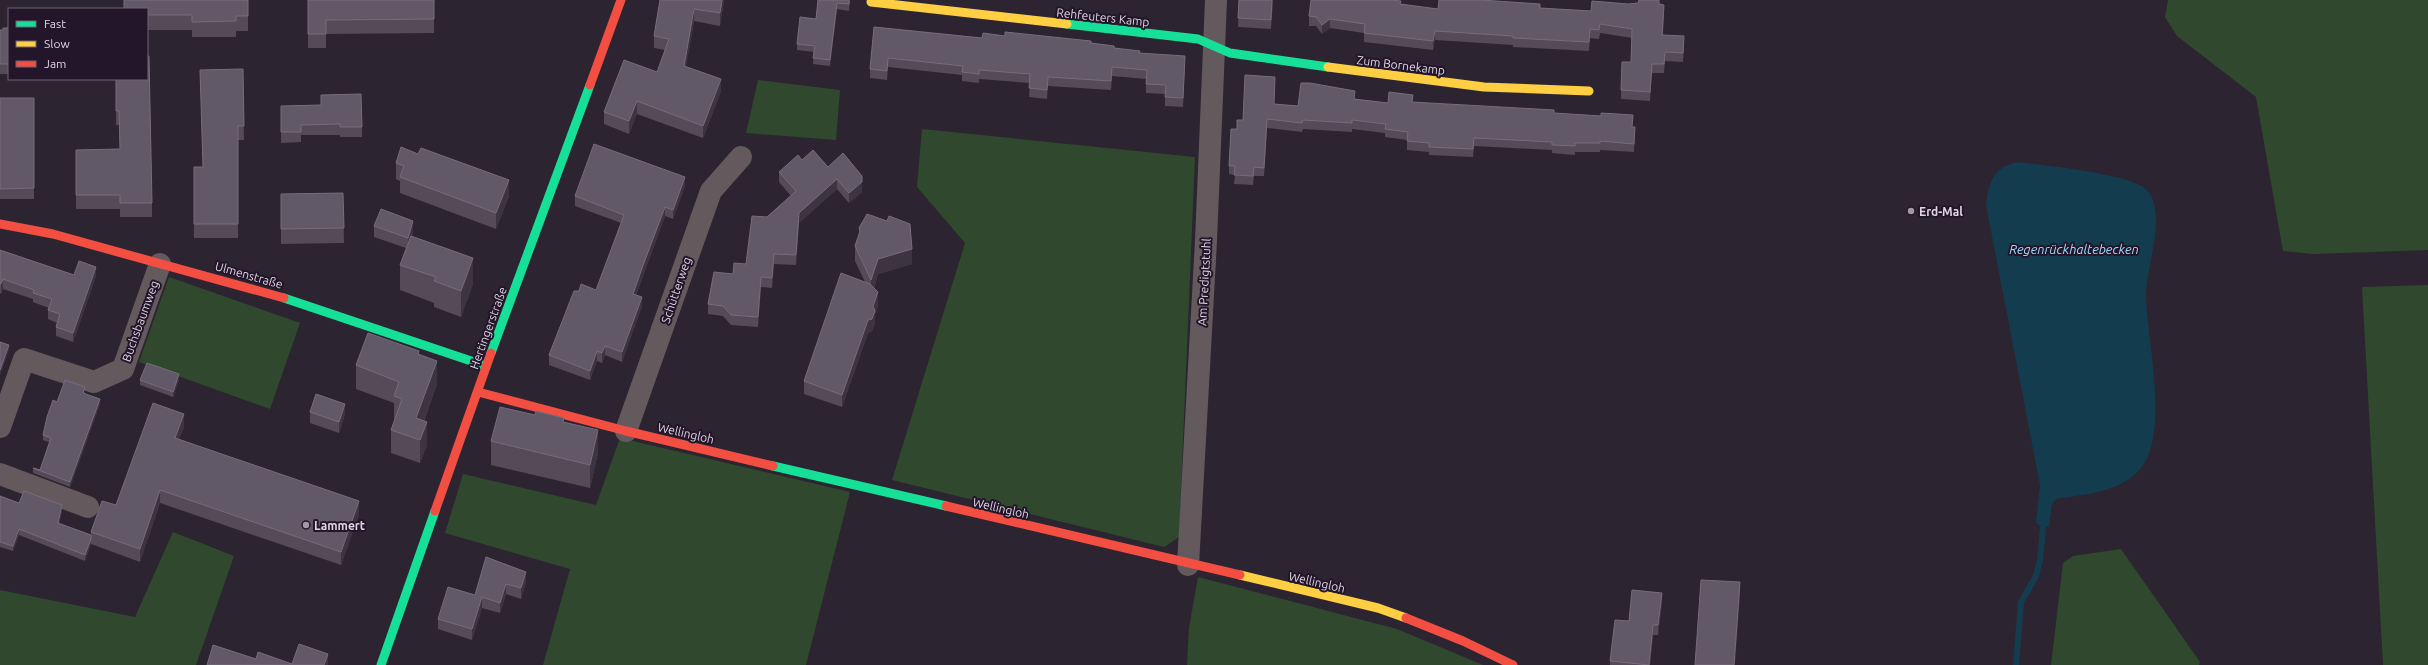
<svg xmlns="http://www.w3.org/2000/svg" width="2428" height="665" font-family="Ubuntu,sans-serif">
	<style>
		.green { fill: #30492e }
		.water { fill: #133d4f }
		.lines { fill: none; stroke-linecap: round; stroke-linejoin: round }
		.stream { stroke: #133d4f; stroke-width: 6 }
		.street { stroke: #64595d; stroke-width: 22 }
		.fast { stroke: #16e098; stroke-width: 9 }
		.slow { stroke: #ffcf43; stroke-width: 9 }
		.jam { stroke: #f24e42; stroke-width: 9 }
		.wall { fill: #544a58 }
		.shaded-wall { fill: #3d3442 }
		.building { fill: #625968; stroke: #766c7b }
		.poi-dot { fill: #a098a5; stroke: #23162a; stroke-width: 1.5 }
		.labels { text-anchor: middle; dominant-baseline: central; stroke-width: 4; stroke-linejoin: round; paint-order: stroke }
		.street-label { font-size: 12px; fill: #dfd6e4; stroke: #23162a }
		.poi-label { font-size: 12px; font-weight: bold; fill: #dfd6e4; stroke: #23162a; text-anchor: start }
		.water-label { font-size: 13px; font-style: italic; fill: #9fdefd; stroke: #23162a }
	</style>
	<rect width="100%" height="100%" fill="#2c2430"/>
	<g class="green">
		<path d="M 2168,0 L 2428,0 L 2428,250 L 2313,254 L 2283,251 L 2256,97 L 2177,36 L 2165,17 Z"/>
		<path d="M 758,80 L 840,90 L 836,140 L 746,133 Z"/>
		<path d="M 922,129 L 1195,157 L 1179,537 L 1164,547 L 892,480 L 965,243 L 917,187 Z"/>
		<path d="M 169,277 L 300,323 L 270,409 L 139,362 Z"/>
		<path d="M 2428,285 L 2428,665 L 2383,665 L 2362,287 Z"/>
		<path d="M 620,438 L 850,492 L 806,665 L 543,665 L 570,569 L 445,533 L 463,474 L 596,505 Z"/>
		<path d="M 173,532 L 234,556 L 196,665 L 0,665 L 0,590 L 135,617 Z"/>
		<path d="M 2121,549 L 2200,662 L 2199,665 L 2051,665 L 2063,563 L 2073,556 Z"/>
		<path d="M 1198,577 L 1397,629 L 1483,665 L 1187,665 L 1189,628 Z"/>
	</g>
	<path class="water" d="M 2017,162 C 2042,165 2130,174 2146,189 C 2168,211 2147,265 2146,292 C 2146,339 2171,432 2140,469 C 2120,493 2084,494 2056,499 L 2052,504 L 2049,526 L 2043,528 L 2036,523 L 2040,485 L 1986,205 C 1989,183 1992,168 2017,162 Z"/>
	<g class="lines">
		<path class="stream" d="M 2016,665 L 2021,602 L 2036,576 L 2040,560 L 2043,528"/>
		<g class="street">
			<path d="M 0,427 L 24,359 L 94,382 L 123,369 L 160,264"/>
			<path d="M 626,431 L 711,191 L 741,157"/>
			<path d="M 0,474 L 88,507"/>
			<path d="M 1188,565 L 1206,241 L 1216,0"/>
		</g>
		<g class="fast">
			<path d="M 1067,24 L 1198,39 L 1230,53 L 1328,67"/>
			<path d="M 284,298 L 486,366"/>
			<path d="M 491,353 L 590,85"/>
			<path d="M 773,466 L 946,506"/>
			<path d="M 381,665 L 435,511"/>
		</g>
		<g class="slow">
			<path d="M 871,2 L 1067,24"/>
			<path d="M 1328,67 L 1484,87 L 1589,91"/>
			<path d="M 1240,575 L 1378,608 L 1406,618"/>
		</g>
		<g class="jam">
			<path d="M 590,85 L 621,0"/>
			<path d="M 0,224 L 53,234 L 284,298"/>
			<path d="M 478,392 L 626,431 L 773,466"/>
			<path d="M 946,506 L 1240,575"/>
			<path d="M 435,511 L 491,353"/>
			<path d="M 1406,618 L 1463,641 L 1513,665"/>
		</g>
	</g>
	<g class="wall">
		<path d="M 248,0 L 248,31 L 236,31 L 236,37 L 192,37 L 192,30 L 147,30 L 147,9 Z"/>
		<path d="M 308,0 L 434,0 L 434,33 L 326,34 L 326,48 L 308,48 Z"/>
		<path d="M 660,0 L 724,0 L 720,26 L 694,21 L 686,66 L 721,91 L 703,138 L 637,114 L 629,134 L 604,124 L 604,112 L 657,72 L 665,50 L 654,48 L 654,36 Z"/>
		<path d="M 818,0 L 850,0 L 849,11 L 837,9 L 830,66 L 813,64 L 814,52 L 797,50 L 797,44 L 816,19 Z"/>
		<path d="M 1239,0 L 1273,0 L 1271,29 L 1238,27 Z"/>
		<path d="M 1401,4 L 1438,9 L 1540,8 L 1591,11 L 1628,4 L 1659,4 L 1664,14 L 1663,35 L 1684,46 L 1683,62 L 1665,61 L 1664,73 L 1652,73 L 1650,101 L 1621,99 L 1621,90 L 1631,62 L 1632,38 L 1600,33 L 1599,39 L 1590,38 L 1589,51 L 1513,47 L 1513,45 L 1435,40 L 1433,50 L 1364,42 L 1364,33 L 1330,28 L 1322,34 L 1316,26 L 1309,26 L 1309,16 Z"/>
		<path d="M 874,27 L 982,38 L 1005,36 L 1091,43 L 1140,53 L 1185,64 L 1183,107 L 1165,106 L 1165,94 L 1146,93 L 1146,79 L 1112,76 L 1111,90 L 1048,86 L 1047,99 L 1029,97 L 1030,83 L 979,79 L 979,83 L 962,81 L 962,75 L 888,67 L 887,80 L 870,78 L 870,69 Z"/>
		<path d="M 9,28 L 9,74 L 0,74 L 0,30 L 3,30 Z"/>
		<path d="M 243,69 L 244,140 L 238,140 L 238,238 L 194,238 L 194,167 L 203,167 L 200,70 Z"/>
		<path d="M 116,79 L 152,203 L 152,217 L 120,217 L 120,209 L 76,209 L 76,150 L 120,149 L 119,125 L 116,125 Z"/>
		<path d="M 1275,85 L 1274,104 L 1298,106 L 1355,99 L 1388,103 L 1413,103 L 1554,113 L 1632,127 L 1635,135 L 1634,152 L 1600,150 L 1600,152 L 1575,152 L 1575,155 L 1552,153 L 1552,150 L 1474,146 L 1473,157 L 1429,155 L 1429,152 L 1407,150 L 1407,140 L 1385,137 L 1385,133 L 1352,129 L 1352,132 L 1303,129 L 1302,132 L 1267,128 L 1264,176 L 1254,176 L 1253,185 L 1234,184 L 1235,175 L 1229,174 L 1229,166 L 1237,129 L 1243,120 Z"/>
		<rect x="0" y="98" width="34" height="101"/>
		<path d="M 281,106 L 362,127 L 362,137 L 340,137 L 340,135 L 301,135 L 301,142 L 281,143 Z"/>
		<path d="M 418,154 L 509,196 L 496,229 L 400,193 L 400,181 L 396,179 L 396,163 Z"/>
		<path d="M 802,160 L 828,167 L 862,192 L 849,203 L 837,189 L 799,223 L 796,265 L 774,264 L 772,288 L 761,287 L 758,327 L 731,325 L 723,316 L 708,314 L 708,304 L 733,274 L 746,264 L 767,217 L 791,196 L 779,182 L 779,172 Z"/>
		<path d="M 685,186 L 673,219 L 665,216 L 636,295 L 642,306 L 622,362 L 605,355 L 602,363 L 597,361 L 590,380 L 549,365 L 549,355 L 596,290 L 621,223 L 575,206 L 575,196 Z"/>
		<path d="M 343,193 L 344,243 L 281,244 L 281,194 Z"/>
		<path d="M 374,226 L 413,232 L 412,236 L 473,284 L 461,317 L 434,307 L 434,303 L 400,290 L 400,265 L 406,248 L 374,237 Z"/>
		<path d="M 859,228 L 912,264 L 878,274 L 874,288 L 878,305 L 875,314 L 875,323 L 872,331 L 868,333 L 842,407 L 804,394 L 804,381 L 865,282 L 855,261 L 855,246 L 859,235 Z"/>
		<path d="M 0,250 L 74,275 L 96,276 L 73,342 L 56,336 L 56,327 L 57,323 L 48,319 L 48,310 L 49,308 L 33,302 L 33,299 L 3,289 L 1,294 L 0,293 Z"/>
		<path d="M 419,354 L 437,384 L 424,421 L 427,445 L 420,463 L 391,453 L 391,430 L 395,420 L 394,419 L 394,403 L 356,389 L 356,365 Z"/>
		<path d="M 140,380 L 179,380 L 173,397 L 140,385 Z"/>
		<path d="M 85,392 L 85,394 L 100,404 L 70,487 L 33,473 L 33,468 L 40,470 L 49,442 L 43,440 L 43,435 L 57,402 Z"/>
		<path d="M 310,412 L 345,414 L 339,433 L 310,423 Z"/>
		<path d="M 564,422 L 598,453 L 590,488 L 491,465 L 491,441 Z"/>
		<path d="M 184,427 L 179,439 L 359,514 L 341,565 L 160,503 L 140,562 L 91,544 L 85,561 L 19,535 L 13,551 L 0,547 L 0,496 L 19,503 L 62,511 L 59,524 L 91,535 L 91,532 L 116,505 Z"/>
		<path d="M 486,557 L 526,582 L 521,599 L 506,594 L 500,613 L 482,608 L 472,640 L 438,629 L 438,619 L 475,595 Z"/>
		<path d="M 1662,603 L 1658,635 L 1653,635 L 1650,665 L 1610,665 L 1610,661 L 1629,621 Z"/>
	</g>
	<g class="shaded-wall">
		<path d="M 722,0 L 724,0 L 720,26 L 720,13 Z"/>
		<path d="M 1272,0 L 1273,0 L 1271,29 L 1271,20 Z"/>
		<path d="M 837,3 L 837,9 L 830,66 L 830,60 Z"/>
		<path d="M 694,9 L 694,21 L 684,78 L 684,66 Z"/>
		<path d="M 1330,19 L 1330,28 L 1322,34 L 1322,25 Z"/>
		<path d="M 1435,31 L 1435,40 L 1433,50 L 1433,41 Z"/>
		<path d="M 1185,56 L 1185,64 L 1183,107 L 1183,98 Z"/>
		<path d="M 888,58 L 888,67 L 887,80 L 887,71 Z"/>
		<path d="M 1112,67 L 1112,76 L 1111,90 L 1111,81 Z"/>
		<path d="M 1048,77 L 1048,86 L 1047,99 L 1047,90 Z"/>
		<path d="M 721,79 L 721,91 L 703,138 L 703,126 Z"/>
		<path d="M 637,101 L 637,114 L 629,134 L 629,121 Z"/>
		<path d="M 1267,119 L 1267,128 L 1264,176 L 1264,168 Z"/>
		<path d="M 685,177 L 685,186 L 673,219 L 673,210 Z"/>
		<path d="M 837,179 L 837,189 L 799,223 L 796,265 L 796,255 L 799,213 Z"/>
		<path d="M 509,180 L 509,196 L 496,229 L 496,213 Z"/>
		<path d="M 862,182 L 862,192 L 849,203 L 849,193 Z"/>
		<path d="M 665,207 L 665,216 L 633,303 L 633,294 Z"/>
		<path d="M 413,221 L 413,232 L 408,248 L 408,238 Z"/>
		<path d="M 912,249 L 912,264 L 878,274 L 871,295 L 871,280 L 878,259 Z"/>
		<path d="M 774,254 L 774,264 L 772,288 L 772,278 Z"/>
		<path d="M 473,258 L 473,284 L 461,317 L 461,291 Z"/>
		<path d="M 96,267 L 96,276 L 73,342 L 73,333 Z"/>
		<path d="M 761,277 L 761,287 L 758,327 L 758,317 Z"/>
		<path d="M 3,279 L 3,289 L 1,294 L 1,284 Z"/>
		<path d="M 878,292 L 878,305 L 875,314 L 875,323 L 872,331 L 868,333 L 842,407 L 842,395 Z"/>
		<path d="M 642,297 L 642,306 L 622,362 L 622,352 Z"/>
		<path d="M 9,345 L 9,350 L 0,376 L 0,370 Z"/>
		<path d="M 605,346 L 605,355 L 602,363 L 602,353 Z"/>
		<path d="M 597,351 L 597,361 L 590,380 L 590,371 Z"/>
		<path d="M 437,361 L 437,384 L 417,439 L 416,418 Z"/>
		<path d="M 179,374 L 179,380 L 173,397 L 173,392 Z"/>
		<path d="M 100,399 L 100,404 L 70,487 L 70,482 Z"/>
		<path d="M 345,404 L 345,414 L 339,433 L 339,422 Z"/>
		<path d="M 184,414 L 184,427 L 175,450 L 175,438 Z"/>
		<path d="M 427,422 L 427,445 L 420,463 L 420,440 Z"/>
		<path d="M 598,430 L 598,453 L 590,488 L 590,465 Z"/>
		<path d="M 160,490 L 160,503 L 140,562 L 140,549 Z"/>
		<path d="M 359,501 L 359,514 L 341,565 L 341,552 Z"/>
		<path d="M 62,505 L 62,511 L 58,529 L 58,523 Z"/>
		<path d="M 19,529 L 19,535 L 13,551 L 13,546 Z"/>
		<path d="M 91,539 L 91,544 L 85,561 L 85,555 Z"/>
		<path d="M 526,572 L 526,582 L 521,599 L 521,588 Z"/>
		<path d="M 1740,582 L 1740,598 L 1735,665 L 1734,665 Z"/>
		<path d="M 506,584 L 506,594 L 500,613 L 500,603 Z"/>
		<path d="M 1662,593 L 1662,603 L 1658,635 L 1658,625 Z"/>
		<path d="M 482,597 L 482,608 L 472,640 L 472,629 Z"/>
		<path d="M 1653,625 L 1653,635 L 1650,665 L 1649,665 Z"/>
		<path d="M 328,654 L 328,665 L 324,665 Z"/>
	</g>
	<g class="building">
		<path d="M 124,0 L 248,0 L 248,16 L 236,16 L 236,21 L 192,22 L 192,15 L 147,15 L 147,9 L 124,9 Z"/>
		<path d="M 308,0 L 434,0 L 434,19 L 326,20 L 326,34 L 308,34 Z"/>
		<path d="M 660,0 L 722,0 L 720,13 L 694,9 L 684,66 L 721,79 L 703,126 L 637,101 L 629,121 L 604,112 L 624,60 L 657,72 L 669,39 L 654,36 Z"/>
		<path d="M 818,0 L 849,0 L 849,4 L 837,3 L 830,60 L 813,58 L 815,46 L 797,44 L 800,17 L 816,19 Z"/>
		<path d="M 1239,0 L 1272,0 L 1271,20 L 1238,18 Z"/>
		<path d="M 1311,0 L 1392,0 L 1401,1 L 1400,4 L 1438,9 L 1439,0 L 1481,0 L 1540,4 L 1540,8 L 1591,11 L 1592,1 L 1628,4 L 1638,3 L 1639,0 L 1659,0 L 1659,4 L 1664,5 L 1662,35 L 1684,36 L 1683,53 L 1665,52 L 1664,64 L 1652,64 L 1650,92 L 1621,90 L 1622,62 L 1631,62 L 1632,29 L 1600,24 L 1599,30 L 1590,29 L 1589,42 L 1513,38 L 1513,36 L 1435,31 L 1433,41 L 1364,33 L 1365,24 L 1330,19 L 1322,25 L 1316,17 L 1309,16 Z"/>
		<path d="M 874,27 L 982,38 L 983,33 L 1005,36 L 1005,32 L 1091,41 L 1091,43 L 1114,46 L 1114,48 L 1140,51 L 1139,53 L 1185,56 L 1183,98 L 1165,97 L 1166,85 L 1146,84 L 1147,70 L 1112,67 L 1111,81 L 1048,77 L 1047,90 L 1029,88 L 1030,74 L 979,70 L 979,74 L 962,72 L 963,66 L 888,58 L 887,71 L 870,69 Z"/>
		<path d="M 3,28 L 9,28 L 9,64 L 0,64 L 0,30 L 3,30 Z"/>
		<path d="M 147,56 L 149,56 L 152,203 L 120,203 L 120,195 L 76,195 L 76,150 L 120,149 L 119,111 L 116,111 L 116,79 L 147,79 Z"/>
		<path d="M 243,69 L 244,126 L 238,126 L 238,224 L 194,224 L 194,167 L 203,167 L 200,70 Z"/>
		<path d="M 1245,75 L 1275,77 L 1274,104 L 1298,106 L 1301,83 L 1310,83 L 1355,91 L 1354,99 L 1388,103 L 1389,92 L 1413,95 L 1412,102 L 1554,110 L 1554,113 L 1601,116 L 1601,113 L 1633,115 L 1632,127 L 1635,127 L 1634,144 L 1600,141 L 1600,143 L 1575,143 L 1575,146 L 1552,145 L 1552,142 L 1474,138 L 1473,149 L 1429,147 L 1429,143 L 1407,141 L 1408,132 L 1385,129 L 1386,124 L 1352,120 L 1352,123 L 1303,120 L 1302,123 L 1267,119 L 1264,168 L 1254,167 L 1253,176 L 1234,175 L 1235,166 L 1229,166 L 1231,129 L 1237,129 L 1237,120 L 1243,120 Z"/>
		<path d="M 361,94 L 362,127 L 340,127 L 340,124 L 301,125 L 301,132 L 281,132 L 281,106 L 321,105 L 321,95 Z"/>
		<path d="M 0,98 L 34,98 L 34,188 L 0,189 Z"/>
		<path d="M 594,144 L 685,177 L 673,210 L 665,207 L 642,268 L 633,294 L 642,297 L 622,352 L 605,346 L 602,353 L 597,351 L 590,371 L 549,355 L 574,291 L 579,291 L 581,284 L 596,290 L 624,215 L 575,196 Z"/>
		<path d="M 401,147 L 418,154 L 421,148 L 509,180 L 496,213 L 400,177 L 404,166 L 396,163 Z"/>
		<path d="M 813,150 L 828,167 L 843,153 L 862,176 L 862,182 L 849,193 L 837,179 L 799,213 L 796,255 L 774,254 L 772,278 L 761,277 L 758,317 L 731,315 L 723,306 L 708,304 L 714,272 L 733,274 L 734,263 L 746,264 L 752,216 L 767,217 L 796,191 L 779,172 L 798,155 L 802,160 Z"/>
		<path d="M 343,193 L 344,228 L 281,229 L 281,194 Z"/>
		<path d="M 381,209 L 413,221 L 408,238 L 374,226 Z"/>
		<path d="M 867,214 L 887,221 L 889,216 L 910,224 L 912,249 L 878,259 L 871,280 L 855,246 L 860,231 L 859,228 Z"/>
		<path d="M 411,236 L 473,258 L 461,291 L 434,281 L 436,277 L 400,265 Z"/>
		<path d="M 0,250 L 74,275 L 79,261 L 96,267 L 73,333 L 56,327 L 60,314 L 48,310 L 52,299 L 33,293 L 34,290 L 3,279 L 1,284 L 0,284 Z"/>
		<path d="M 841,273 L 870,284 L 878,292 L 873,306 L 875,311 L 872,319 L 868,320 L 842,395 L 804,381 Z"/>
		<path d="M 368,333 L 419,351 L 418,354 L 437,361 L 416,418 L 427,422 L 420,440 L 391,430 L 402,399 L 394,396 L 399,382 L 356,365 Z"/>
		<path d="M 0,342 L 9,345 L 0,370 Z"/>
		<path d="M 147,363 L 179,374 L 173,392 L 140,380 Z"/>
		<path d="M 65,380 L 85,387 L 83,393 L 100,399 L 70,482 L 33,468 L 40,470 L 51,438 L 43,435 L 47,417 L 53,400 L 57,402 Z"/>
		<path d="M 316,394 L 345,404 L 339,422 L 310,412 Z"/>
		<path d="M 153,403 L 184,414 L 175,438 L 359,501 L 341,552 L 160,490 L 140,549 L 91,532 L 102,501 L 116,505 Z"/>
		<path d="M 500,407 L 535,415 L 536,411 L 564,418 L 563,422 L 598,430 L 590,465 L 491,441 Z"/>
		<path d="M 24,491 L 62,505 L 58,523 L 91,535 L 91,539 L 85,555 L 19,529 L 13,546 L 0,542 L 0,496 L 19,503 Z"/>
		<path d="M 486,557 L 526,572 L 521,588 L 506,584 L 500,603 L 482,597 L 472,629 L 438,619 L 448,587 L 475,595 Z"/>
		<path d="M 1701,580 L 1740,582 L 1734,665 L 1695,665 Z"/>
		<path d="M 1632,590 L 1662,593 L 1658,625 L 1653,625 L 1649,665 L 1610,661 L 1615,620 L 1629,621 Z"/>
		<path d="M 299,644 L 328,654 L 324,665 L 207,665 L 213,645 L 256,659 L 258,652 L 292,664 Z"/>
	</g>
	<g class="poi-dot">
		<circle cx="1911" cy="211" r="4"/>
		<circle cx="306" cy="525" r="4"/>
	</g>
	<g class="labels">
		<g class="street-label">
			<text transform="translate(1103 17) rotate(6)">Rehfeuters Kamp</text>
			<text transform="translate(1401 65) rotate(7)">Zum Bornekamp</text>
			<text transform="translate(249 275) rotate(16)">Ulmenstraße</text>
			<text transform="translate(1204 282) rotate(-87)">Am Predigtstuhl</text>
			<text transform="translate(676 290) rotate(-71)">Schütterweg</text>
			<text transform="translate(140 321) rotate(-70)">Buchsbaumweg</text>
			<text transform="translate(488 328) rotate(-70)">Hertingerstraße</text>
			<text transform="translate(686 433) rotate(13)">Wellingloh</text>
			<text transform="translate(1001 508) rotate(13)">Wellingloh</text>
			<text transform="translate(1317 582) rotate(13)">Wellingloh</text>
		</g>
		<g class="poi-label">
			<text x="1919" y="211">Erd-Mal</text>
			<text x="314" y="525">Lammert</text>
		</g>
		<g class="water-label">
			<text x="2074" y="249">Regenrückhaltebecken</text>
		</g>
	</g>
	<rect x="8" y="8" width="140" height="72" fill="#23162a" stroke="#6e6374"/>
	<rect x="16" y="21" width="20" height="6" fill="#16e098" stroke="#6e6374"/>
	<text x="44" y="28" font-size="12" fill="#dfd6e4">Fast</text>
	<rect x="16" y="41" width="20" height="6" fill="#ffcf43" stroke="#6e6374"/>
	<text x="44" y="48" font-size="12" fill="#dfd6e4">Slow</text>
	<rect x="16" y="61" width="20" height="6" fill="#f24e42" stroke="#6e6374"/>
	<text x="44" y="68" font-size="12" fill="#dfd6e4">Jam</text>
</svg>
